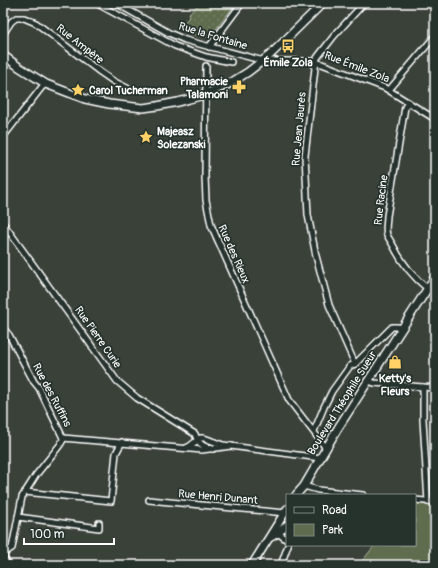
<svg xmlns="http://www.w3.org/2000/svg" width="438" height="568" font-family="Pangolin,sans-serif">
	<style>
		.grass { fill: url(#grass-dots); stroke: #afb6a6 }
		.park { fill: #5f6c4d; stroke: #afb6a6 }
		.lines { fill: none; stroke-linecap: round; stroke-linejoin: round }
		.street-casing { stroke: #fff; stroke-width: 8 }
		.secondary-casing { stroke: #fff; stroke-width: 10 }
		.street { stroke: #26332d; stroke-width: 5 }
		.secondary { stroke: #26332d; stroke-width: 7 }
		.labels { text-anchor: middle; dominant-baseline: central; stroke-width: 3.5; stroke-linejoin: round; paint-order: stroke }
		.street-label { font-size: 11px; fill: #fff; stroke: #26332d }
		.poi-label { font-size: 11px; font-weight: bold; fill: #fff; stroke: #26332d }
	</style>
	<defs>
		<pattern id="grass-dots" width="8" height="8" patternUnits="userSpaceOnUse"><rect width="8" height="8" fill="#5f6c4d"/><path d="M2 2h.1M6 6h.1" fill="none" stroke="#778268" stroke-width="1.8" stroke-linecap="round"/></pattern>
	</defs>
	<rect width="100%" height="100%" fill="#3a4138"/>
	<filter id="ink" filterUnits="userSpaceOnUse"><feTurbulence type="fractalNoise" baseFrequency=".025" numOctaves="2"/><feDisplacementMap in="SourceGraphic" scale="8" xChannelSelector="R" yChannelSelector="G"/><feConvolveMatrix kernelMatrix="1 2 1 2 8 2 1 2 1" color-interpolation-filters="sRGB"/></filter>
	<g filter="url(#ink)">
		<path class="grass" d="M 200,3 L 209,3 L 214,6 L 216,3 L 236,3 L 213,33 C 204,42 191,33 181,29 L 181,26 L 190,16 L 189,13 Z"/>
		<path class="park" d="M 415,503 L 435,505 L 435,565 L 359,565 L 375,545 L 415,545 Z"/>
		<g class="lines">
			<g class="street-casing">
				<g id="street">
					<path d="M 96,3 L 175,46 L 206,57 L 231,62"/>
					<path d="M 116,3 L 169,33 L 185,40 L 203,45 L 264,61 L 311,61 L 322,64 L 385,88 L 435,119"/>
					<path d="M 3,34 L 11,22 L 16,18 L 24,18 L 36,23 L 100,72 L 113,81 L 127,88"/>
					<path d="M 209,47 L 242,3"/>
					<path d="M 206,66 L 205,176 L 206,200 L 211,225 L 289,400 L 326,448"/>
					<path d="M 389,90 L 435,36"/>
					<path d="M 408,102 L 405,107 L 387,216 C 387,222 385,229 387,235 C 389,239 392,243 394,247 C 402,263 413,277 428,289"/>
					<path d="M 3,137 L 42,87 L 46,84"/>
					<path d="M 3,223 L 117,381 L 137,398 L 195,434 C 198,444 204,447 213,449"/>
					<path d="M 3,328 L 9,335 L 34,382 L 39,388 L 63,438 L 63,440 L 60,445 L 36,475 L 22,497 L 12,548 L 3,554"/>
					<path d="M 355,364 L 329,305 L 316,256 L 308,215 L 305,156 L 315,68 L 317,58 L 320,54 L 334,36 L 364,3"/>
					<path d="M 369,381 L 374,383 L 435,388"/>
					<path d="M 423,387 L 423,420 L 428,502"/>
					<path d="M 314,431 L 324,407 L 332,391 L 350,366 L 355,364 L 392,327 L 398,327 L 402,329"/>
					<path d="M 63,438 L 202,450 L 231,446"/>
					<path d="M 186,448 L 190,446 L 200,438 L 204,438 L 223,445 L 320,458"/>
					<path d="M 304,486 L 318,490 L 363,495"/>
					<path d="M 25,492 L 111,501 L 116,453 L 122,442"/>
					<path d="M 149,500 L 285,513"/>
					<path d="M 415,500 L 435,502"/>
					<path d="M 18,517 L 99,528 L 99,523"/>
					<path d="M 278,533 L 287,540"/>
					<path d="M 3,556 L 8,565"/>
					<path d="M 281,565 L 288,545"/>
				</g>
			</g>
			<g class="secondary-casing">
				<g id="secondary">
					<path d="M 3,55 L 19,67 L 46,84 L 85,99 L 109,104 L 143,108 L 157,106 L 178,102 L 200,96 L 227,85 L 248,72 L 270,55 L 323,3"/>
					<path d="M 296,495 L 304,486 L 338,428 L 435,277"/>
					<path d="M 271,537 L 278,533 L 287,525"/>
					<path d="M 252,565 L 287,509"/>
				</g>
			</g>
			<use href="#street" class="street"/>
			<use href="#secondary" class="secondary"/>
		</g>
	</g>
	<defs>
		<g id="bus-bare" transform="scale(1.08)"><path d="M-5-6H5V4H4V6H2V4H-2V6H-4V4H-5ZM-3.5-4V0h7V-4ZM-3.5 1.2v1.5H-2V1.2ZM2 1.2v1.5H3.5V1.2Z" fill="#ffd166" stroke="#26332d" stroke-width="2.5" paint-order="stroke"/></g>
		<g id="pharmacy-bare" transform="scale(1.08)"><path d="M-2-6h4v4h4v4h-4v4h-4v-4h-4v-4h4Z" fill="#ffd166" stroke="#26332d" stroke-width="2.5" paint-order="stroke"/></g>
		<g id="sight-bare" transform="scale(1.08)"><path d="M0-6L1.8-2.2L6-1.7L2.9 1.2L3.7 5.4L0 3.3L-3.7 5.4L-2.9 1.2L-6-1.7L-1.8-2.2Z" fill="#ffd166" stroke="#26332d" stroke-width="2.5" paint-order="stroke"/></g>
		<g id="shop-bare" transform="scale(1.08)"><path d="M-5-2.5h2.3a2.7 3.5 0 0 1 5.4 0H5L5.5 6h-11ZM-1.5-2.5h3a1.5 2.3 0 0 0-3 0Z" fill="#ffd166" stroke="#26332d" stroke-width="2.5" paint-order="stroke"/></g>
	</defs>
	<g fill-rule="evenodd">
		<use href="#bus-bare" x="288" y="46"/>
		<use href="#pharmacy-bare" x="239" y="87"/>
		<use href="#sight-bare" x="78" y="90"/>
		<use href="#sight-bare" x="146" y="137"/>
		<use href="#shop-bare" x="395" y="362"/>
	</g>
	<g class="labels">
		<g class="street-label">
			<text transform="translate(213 36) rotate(17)">Rue la Fontaine</text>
			<text transform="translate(80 44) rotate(38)">Rue Ampère</text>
			<text transform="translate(357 67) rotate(21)">Rue Émile Zola</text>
			<text transform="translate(299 129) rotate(-85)">Rue Jean Jaurès</text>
			<text transform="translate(381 200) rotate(-83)">Rue Racine</text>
			<text transform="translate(234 254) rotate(66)">Rue des Rieux</text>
			<text transform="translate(98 337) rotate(55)">Rue Pierre Curie</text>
			<text transform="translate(52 395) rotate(62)">Rue des Ruffins</text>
			<text transform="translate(342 403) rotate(-58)">Boulevard Théophile Sueur</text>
			<text transform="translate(218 497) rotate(5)">Rue Henri Dunant</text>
		</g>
		<g class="poi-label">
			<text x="288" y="62">Émile Zola</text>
			<text x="228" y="81" text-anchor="end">Pharmacie<tspan x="228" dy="13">Talamoni</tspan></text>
			<text x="89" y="90" text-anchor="start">Carol Tucherman</text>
			<text x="157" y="131" text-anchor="start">Majeasz<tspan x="157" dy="13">Solezanski</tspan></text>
			<text x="395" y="378">Ketty's<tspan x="395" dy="13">Fleurs</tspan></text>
		</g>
	</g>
	<rect width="438" height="568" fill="none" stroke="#26332d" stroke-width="16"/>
	<rect x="8" y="8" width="422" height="552" fill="none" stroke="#fff" stroke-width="1.5" filter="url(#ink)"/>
	<rect x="286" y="494" width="130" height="52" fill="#26332d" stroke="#7d8581"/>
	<rect x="294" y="507" width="20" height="6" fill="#26332d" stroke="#7d8581"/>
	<text x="322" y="514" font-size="12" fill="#ffffff">Road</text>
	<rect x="294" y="524" width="20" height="12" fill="#5f6c4d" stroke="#7d8581"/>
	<text x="322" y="534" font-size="12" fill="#ffffff">Park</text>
	<path d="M24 538v6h90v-6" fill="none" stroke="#ffffff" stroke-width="2"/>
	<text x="30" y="538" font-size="12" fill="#ffffff" stroke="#26332d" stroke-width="3" paint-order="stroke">100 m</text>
</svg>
